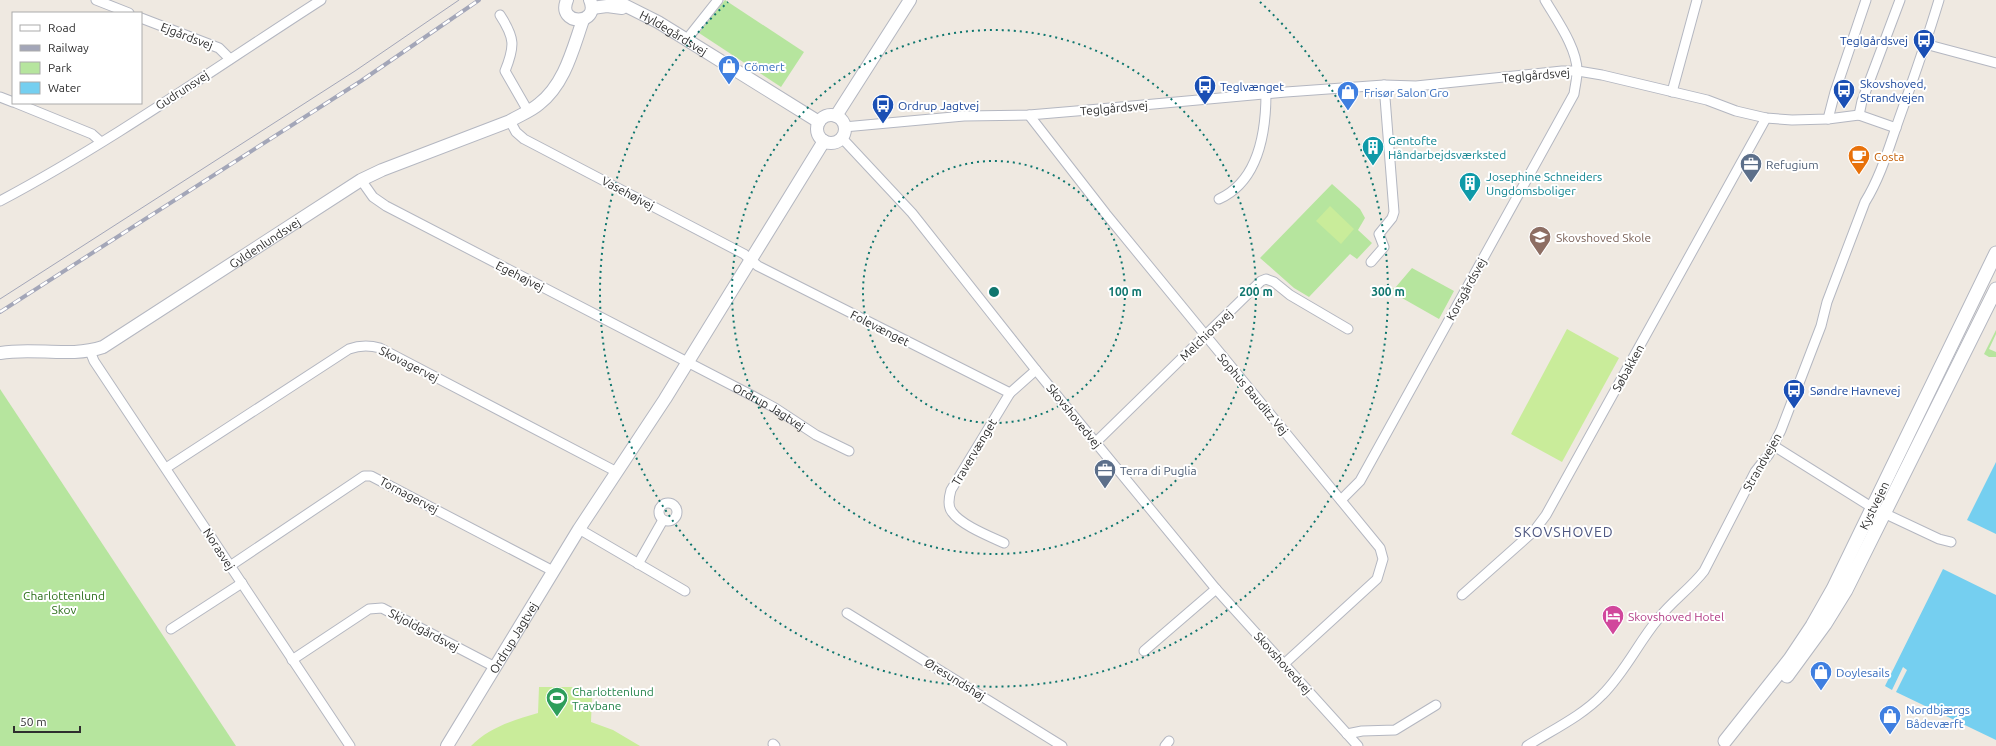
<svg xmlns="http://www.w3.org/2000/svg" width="1996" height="746" font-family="Ubuntu,sans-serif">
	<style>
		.green { fill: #b6e59e }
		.pitch { fill: #c9ec9a }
		.water { fill: #75cff0 }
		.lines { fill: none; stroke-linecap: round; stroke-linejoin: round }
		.minor-casing { stroke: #b4b7c1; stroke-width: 11 }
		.tertiary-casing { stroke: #b4b7c1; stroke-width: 14 }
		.secondary-casing { stroke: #b4b7c1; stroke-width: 15 }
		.minor { stroke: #fff; stroke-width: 9 }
		.tertiary { stroke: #fff; stroke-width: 12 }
		.secondary { stroke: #fff; stroke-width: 13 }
		.tram { stroke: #a3a6b8; stroke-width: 1 }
		.rail-casing { stroke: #a3a6b8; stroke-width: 4 }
		.rail { stroke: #fff; stroke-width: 2.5; stroke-dasharray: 8; stroke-linecap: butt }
		.ring { fill: none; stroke: #0f766e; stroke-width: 2; stroke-dasharray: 2 4 }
		.labels { text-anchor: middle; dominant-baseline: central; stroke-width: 4; stroke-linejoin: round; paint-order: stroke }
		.street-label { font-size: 12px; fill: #2e2e2e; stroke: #fff }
		.transit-label { font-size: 12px; fill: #164399; stroke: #fff; text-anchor: start }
		.shop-label { font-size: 12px; fill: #366cbe; stroke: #fff; text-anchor: start }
		.culture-label { font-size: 12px; fill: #0d838f; stroke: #fff; text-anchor: start }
		.food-label { font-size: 12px; fill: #c56008; stroke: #fff; text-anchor: start }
		.service-label { font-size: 12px; fill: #4e5e75; stroke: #fff; text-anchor: start }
		.education-label { font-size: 12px; fill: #785e54; stroke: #fff; text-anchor: start }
		.park-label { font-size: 12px; fill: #2c6e1b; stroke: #fff }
		.hotel-label { font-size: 12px; fill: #b23c85; stroke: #fff; text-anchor: start }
		.leisure-label { font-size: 12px; fill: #27864d; stroke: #fff; text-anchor: start }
		.quarter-label { font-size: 14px; letter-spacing: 1px; fill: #4d5680; stroke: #fff }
		.centre { fill: #0f766e; stroke: #fff; stroke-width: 2 }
		.ring-label { font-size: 12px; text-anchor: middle; font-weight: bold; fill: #0f766e; stroke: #fff; stroke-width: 4; stroke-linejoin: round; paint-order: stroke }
	</style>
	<rect width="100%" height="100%" fill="#efe9e1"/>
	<g class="green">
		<path d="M 725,0 L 804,52 L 781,87 L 699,33 Z"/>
		<path d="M 1332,184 L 1360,209 L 1365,218 L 1358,230 L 1372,243 L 1357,259 L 1350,254 L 1309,297 L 1294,288 L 1260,258 Z"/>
		<path d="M 1412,268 L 1454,291 L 1439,319 L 1395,294 L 1388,288 L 1395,288 Z"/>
		<path d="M 1996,330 L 1996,334 L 1989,349 L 1996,352 L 1996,357 L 1989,357 L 1984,354 Z"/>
		<path d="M 0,389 L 236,746 L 0,746 Z"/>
	</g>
	<g class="pitch">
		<path d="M 1330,206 L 1354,229 L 1341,244 L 1316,221 Z"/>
		<path d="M 1567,329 L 1619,358 L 1562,462 L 1511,434 Z"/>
		<path d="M 539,687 L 582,687 L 592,696 L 591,722 L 613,730 L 640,746 L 471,746 C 489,727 514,720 538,713 Z"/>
	</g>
	<g class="water">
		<path d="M 1996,462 L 1996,534 L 1967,520 Z"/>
		<path d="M 1943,569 L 1996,595 L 1996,740 L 1896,692 L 1907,670 L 1903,667 L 1892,690 L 1885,686 Z"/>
	</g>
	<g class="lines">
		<g class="minor-casing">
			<g id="minor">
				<path d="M 96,0 L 129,13"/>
				<path d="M 500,15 C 515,38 515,46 505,71 L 528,111"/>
				<path d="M 141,18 L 219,48 L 230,59"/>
				<path d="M 687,39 L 718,0"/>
				<path d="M 1925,44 L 1996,63"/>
				<path d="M 1672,92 L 1697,0"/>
				<path d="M 0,97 L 13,102"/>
				<path d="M 16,103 L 92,134 L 101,142"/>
				<path d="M 1029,115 L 1106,214 L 1380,548 L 1383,559 L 1377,579 L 1284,664"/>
				<path d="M 1859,115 L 1862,101 L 1900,0"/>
				<path d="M 1828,119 L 1835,92 L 1866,0"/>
				<path d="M 510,121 L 516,132 L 524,139 L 744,254 L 758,266 L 1010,393"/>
				<path d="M 844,127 L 964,116 L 1029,115 L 1088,110 L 1286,92 L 1384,85 L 1416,86 L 1562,71 L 1578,71 L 1602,75 L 1707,100 L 1736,111 L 1766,118 L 1792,120 L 1828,119 L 1859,115 L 1896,128"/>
				<path d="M 841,137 L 912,213 L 1036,370 L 1216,589 L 1358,746"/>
				<path id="s1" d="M 361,180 L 373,197 L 386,206 L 751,395 L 775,408 L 816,435 L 849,451"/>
				<path d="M 1219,199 C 1259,181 1266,133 1266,93"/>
				<path d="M 0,201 C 111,142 215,68 321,0"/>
				<path d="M 1371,262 L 1384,247 L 1379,234 L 1392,218 L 1394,212 L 1384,85"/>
				<path d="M 90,351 L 94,361 L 350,746"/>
				<path d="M 1095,443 L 1261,281 L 1266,279 L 1274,282 L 1290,295 L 1348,329"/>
				<path d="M 1774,446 L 1873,508 L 1939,539 L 1951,542"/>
				<path d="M 166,468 L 349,349 C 360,345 369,345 380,348 L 617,472"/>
				<path d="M 1341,500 L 1360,481 L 1574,94 C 1575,86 1577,79 1577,72 C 1578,49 1556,19 1545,0"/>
				<circle cx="668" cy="512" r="9"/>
				<path d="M 579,529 L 685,591"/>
				<path d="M 1004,543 C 989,536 961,525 952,512 C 947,506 949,497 951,490 L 1010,393 L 1036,370"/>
				<path d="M 638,564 L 663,520"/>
				<path d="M 230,566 L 364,476 L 371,476 L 553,571"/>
				<path d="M 1462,595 L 1534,531 L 1546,515 L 1766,118"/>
				<path d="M 847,613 L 1062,746"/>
				<path d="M 171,629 L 242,583"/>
				<path d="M 1144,651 L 1216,589"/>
				<path d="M 292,660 L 369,609 L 382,608 L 495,667"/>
				<path d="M 1347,734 L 1362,731 L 1395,730 L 1436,705"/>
				<path d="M 773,744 L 775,746"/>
				<path d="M 1165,746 L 1169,741"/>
				<path d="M 1527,746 C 1552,730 1582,716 1602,695 C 1625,672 1638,643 1658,619 C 1672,601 1691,588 1704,571 L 1755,472 L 1769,454 L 1781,430 L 1821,326 L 1827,302 L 1865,202 C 1881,176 1889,147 1899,119 C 1913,80 1927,40 1939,0"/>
			</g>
		</g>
		<g class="tertiary-casing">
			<g id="tertiary">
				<path d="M 567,0 C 556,26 601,26 590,0"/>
				<path id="s2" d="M 614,0 L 658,22 L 819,122"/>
				<path d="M 592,8 L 607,6 L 622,8"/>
				<circle cx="831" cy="129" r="14"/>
				<path d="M 836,116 L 910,0"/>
				<path id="s3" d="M 0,353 C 34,347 70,358 103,347 L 361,180 L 382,170 L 510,121 C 520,115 531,111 539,104 C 565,84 573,48 583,20"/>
				<path id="s4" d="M 447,746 L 579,529 L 665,399 L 824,141"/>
			</g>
		</g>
		<g class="secondary-casing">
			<g id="secondary">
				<path d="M 1787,676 L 1825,624 L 1846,590 L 1996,289"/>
				<path id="s5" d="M 1725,741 L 1790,659 L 1812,626 L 1833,589 L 1996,253"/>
			</g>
		</g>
		<use href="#minor" class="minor"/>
		<use href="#tertiary" class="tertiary"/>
		<use href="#secondary" class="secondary"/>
		<path class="tram" d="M 0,299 L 355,71 L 459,0"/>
		<g class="rail-casing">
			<path id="rail" d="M 0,312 L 361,81 L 479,0"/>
		</g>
		<use href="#rail" class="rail"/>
	</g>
	<g class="ring">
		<circle cx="994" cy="292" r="131"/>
		<circle cx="994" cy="292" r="262"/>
		<path d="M1260 2A394 394 0 1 1 728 2"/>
	</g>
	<defs>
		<g id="bus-pin" transform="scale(1.15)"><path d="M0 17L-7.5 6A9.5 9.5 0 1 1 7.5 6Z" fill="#1a4fb4" stroke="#fff"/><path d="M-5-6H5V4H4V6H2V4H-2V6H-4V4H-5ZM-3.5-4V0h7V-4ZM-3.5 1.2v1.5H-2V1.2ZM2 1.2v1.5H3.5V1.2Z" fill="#fff"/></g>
		<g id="shop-pin" transform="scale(1.15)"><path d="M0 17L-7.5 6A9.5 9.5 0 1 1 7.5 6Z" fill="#3f7fe0" stroke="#fff"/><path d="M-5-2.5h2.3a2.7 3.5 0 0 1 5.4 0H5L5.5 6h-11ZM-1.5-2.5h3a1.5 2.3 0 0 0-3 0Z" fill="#fff"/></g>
		<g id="building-pin" transform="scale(1.15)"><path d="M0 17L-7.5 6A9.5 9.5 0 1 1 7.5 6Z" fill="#0f9aa8" stroke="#fff"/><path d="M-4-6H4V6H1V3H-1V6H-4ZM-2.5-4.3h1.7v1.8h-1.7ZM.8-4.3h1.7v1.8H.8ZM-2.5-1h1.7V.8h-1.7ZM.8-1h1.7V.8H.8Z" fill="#fff"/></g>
		<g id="cafe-pin" transform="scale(1.15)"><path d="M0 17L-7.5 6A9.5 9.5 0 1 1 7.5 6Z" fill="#e8710a" stroke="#fff"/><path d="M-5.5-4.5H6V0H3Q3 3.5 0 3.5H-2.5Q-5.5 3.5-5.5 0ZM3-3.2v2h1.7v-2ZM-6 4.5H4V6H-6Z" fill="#fff"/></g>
		<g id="office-pin" transform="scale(1.15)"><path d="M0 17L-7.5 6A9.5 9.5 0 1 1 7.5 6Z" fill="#5c6f8a" stroke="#fff"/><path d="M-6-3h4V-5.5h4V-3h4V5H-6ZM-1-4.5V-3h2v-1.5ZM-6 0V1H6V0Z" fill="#fff"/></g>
		<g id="school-pin" transform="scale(1.15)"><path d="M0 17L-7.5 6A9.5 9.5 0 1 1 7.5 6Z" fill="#8d6e63" stroke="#fff"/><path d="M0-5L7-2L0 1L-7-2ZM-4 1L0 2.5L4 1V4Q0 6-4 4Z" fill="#fff"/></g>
		<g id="hotel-pin" transform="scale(1.15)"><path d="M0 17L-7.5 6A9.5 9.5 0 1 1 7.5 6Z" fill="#d1479c" stroke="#fff"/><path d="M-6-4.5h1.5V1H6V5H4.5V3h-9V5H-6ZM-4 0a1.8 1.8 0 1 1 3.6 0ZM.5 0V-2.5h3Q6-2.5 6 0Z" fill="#fff"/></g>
		<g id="stadium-pin" transform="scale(1.15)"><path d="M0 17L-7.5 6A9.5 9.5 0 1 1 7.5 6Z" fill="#2e9e5b" stroke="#fff"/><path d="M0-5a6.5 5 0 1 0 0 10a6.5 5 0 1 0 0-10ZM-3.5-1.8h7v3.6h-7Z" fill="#fff"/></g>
	</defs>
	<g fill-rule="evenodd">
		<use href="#bus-pin" x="1924" y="40"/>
		<use href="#shop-pin" x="729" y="66"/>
		<use href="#bus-pin" x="1205" y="86"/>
		<use href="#bus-pin" x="1844" y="90"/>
		<use href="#shop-pin" x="1348" y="92"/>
		<use href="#bus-pin" x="883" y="105"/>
		<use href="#building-pin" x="1373" y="147"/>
		<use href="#cafe-pin" x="1859" y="156"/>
		<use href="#office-pin" x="1751" y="164"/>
		<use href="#building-pin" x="1470" y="183"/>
		<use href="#school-pin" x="1540" y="237"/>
		<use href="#bus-pin" x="1794" y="390"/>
		<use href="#office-pin" x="1105" y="470"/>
		<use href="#hotel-pin" x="1613" y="616"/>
		<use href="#shop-pin" x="1821" y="672"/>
		<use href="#stadium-pin" x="557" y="698"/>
		<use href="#shop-pin" x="1890" y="716"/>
	</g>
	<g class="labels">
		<g class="street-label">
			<text stroke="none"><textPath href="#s2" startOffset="68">Hyldegårdsvej</textPath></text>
			<text transform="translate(187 36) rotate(21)">Ejgårdsvej</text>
			<text transform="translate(1536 75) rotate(-5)">Teglgårdsvej</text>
			<text transform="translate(182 90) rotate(-33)">Gudrunsvej</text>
			<text transform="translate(1114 108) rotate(-5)">Teglgårdsvej</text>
			<text transform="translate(628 193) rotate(28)">Vasehøjvej</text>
			<text stroke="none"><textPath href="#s3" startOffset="296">Gyldenlundsvej</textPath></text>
			<text transform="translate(520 276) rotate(27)">Egehøjvej</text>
			<text transform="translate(1466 289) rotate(-61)">Korsgårdsvej</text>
			<text transform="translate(880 328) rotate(27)">Folevænget</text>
			<text transform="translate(1206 335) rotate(-44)">Melchiorsvej</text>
			<text transform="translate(409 364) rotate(27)">Skovagervej</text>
			<text transform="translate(1628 368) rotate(-61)">Søbakken</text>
			<text transform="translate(1253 394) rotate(50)">Sophus Bauditz Vej</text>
			<text stroke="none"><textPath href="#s1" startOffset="469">Ordrup Jagtvej</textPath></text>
			<text transform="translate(1074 416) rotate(51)">Skovshovedvej</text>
			<text transform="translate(974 452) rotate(-59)">Travervænget</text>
			<text transform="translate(1762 462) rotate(-60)">Strandvejen</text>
			<text transform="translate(409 495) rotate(28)">Tornagervej</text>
			<text stroke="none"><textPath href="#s5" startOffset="280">Kystvejen</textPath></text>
			<text transform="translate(219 549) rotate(57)">Norasvej</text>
			<text transform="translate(424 630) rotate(28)">Skjoldgårdsvej</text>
			<text stroke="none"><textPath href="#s4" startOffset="127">Ordrup Jagtvej</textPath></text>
			<text transform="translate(1283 663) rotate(48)">Skovshovedvej</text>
			<text transform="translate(955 679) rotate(32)">Øresundshøj</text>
		</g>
		<g class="transit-label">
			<text x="1908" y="40" text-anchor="end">Teglgårdsvej</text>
			<text x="1860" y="83">Skovshoved,<tspan x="1860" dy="14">Strandvejen</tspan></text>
			<text x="1220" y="86">Teglvænget</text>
			<text x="898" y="105">Ordrup Jagtvej</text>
			<text x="1810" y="390">Søndre Havnevej</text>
		</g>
		<g class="shop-label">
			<text x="744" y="66">Cömert</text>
			<text x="1364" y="92">Frisør Salon Gro</text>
			<text x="1836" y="672">Doylesails</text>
			<text x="1906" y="709">Nordbjærgs<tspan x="1906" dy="14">Bådeværft</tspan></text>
		</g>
		<g class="culture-label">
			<text x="1388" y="140">Gentofte<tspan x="1388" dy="14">Håndarbejdsværksted</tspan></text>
			<text x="1486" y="176">Josephine Schneiders<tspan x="1486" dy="14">Ungdomsboliger</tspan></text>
		</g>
		<g class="food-label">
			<text x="1874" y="156">Costa</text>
		</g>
		<g class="service-label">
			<text x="1766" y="164">Refugium</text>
			<text x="1120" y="470">Terra di Puglia</text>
		</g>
		<g class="education-label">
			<text x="1556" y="237">Skovshoved Skole</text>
		</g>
		<g class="park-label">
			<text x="64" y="595">Charlottenlund<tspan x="64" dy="14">Skov</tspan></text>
		</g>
		<g class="hotel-label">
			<text x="1628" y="616">Skovshoved Hotel</text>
		</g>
		<g class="leisure-label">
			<text x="572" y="691">Charlottenlund<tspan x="572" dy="14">Travbane</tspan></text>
		</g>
		<g class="quarter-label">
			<text x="1564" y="532">SKOVSHOVED</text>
		</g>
	</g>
	<circle cx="994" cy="292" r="6" class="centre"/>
	<g class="ring-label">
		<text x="1125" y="296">100 m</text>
		<text x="1256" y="296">200 m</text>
		<text x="1388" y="296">300 m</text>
	</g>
	<rect x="12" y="12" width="130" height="92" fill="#ffffff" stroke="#ababab"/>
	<rect x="20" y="25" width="20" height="6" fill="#ffffff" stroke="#ababab"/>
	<text x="48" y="32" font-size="12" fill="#2e2e2e">Road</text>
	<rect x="20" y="45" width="20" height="6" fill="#a3a6b8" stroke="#ababab"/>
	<text x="48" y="52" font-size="12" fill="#2e2e2e">Railway</text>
	<rect x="20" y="62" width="20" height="12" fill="#b6e59e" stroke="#ababab"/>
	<text x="48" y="72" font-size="12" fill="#2e2e2e">Park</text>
	<rect x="20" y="82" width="20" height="12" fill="#75cff0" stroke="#ababab"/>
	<text x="48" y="92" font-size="12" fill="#2e2e2e">Water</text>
	<path d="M14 726v6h66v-6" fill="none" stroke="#2e2e2e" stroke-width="2"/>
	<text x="20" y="726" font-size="12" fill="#2e2e2e" stroke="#ffffff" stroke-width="3" paint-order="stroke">50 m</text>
</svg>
